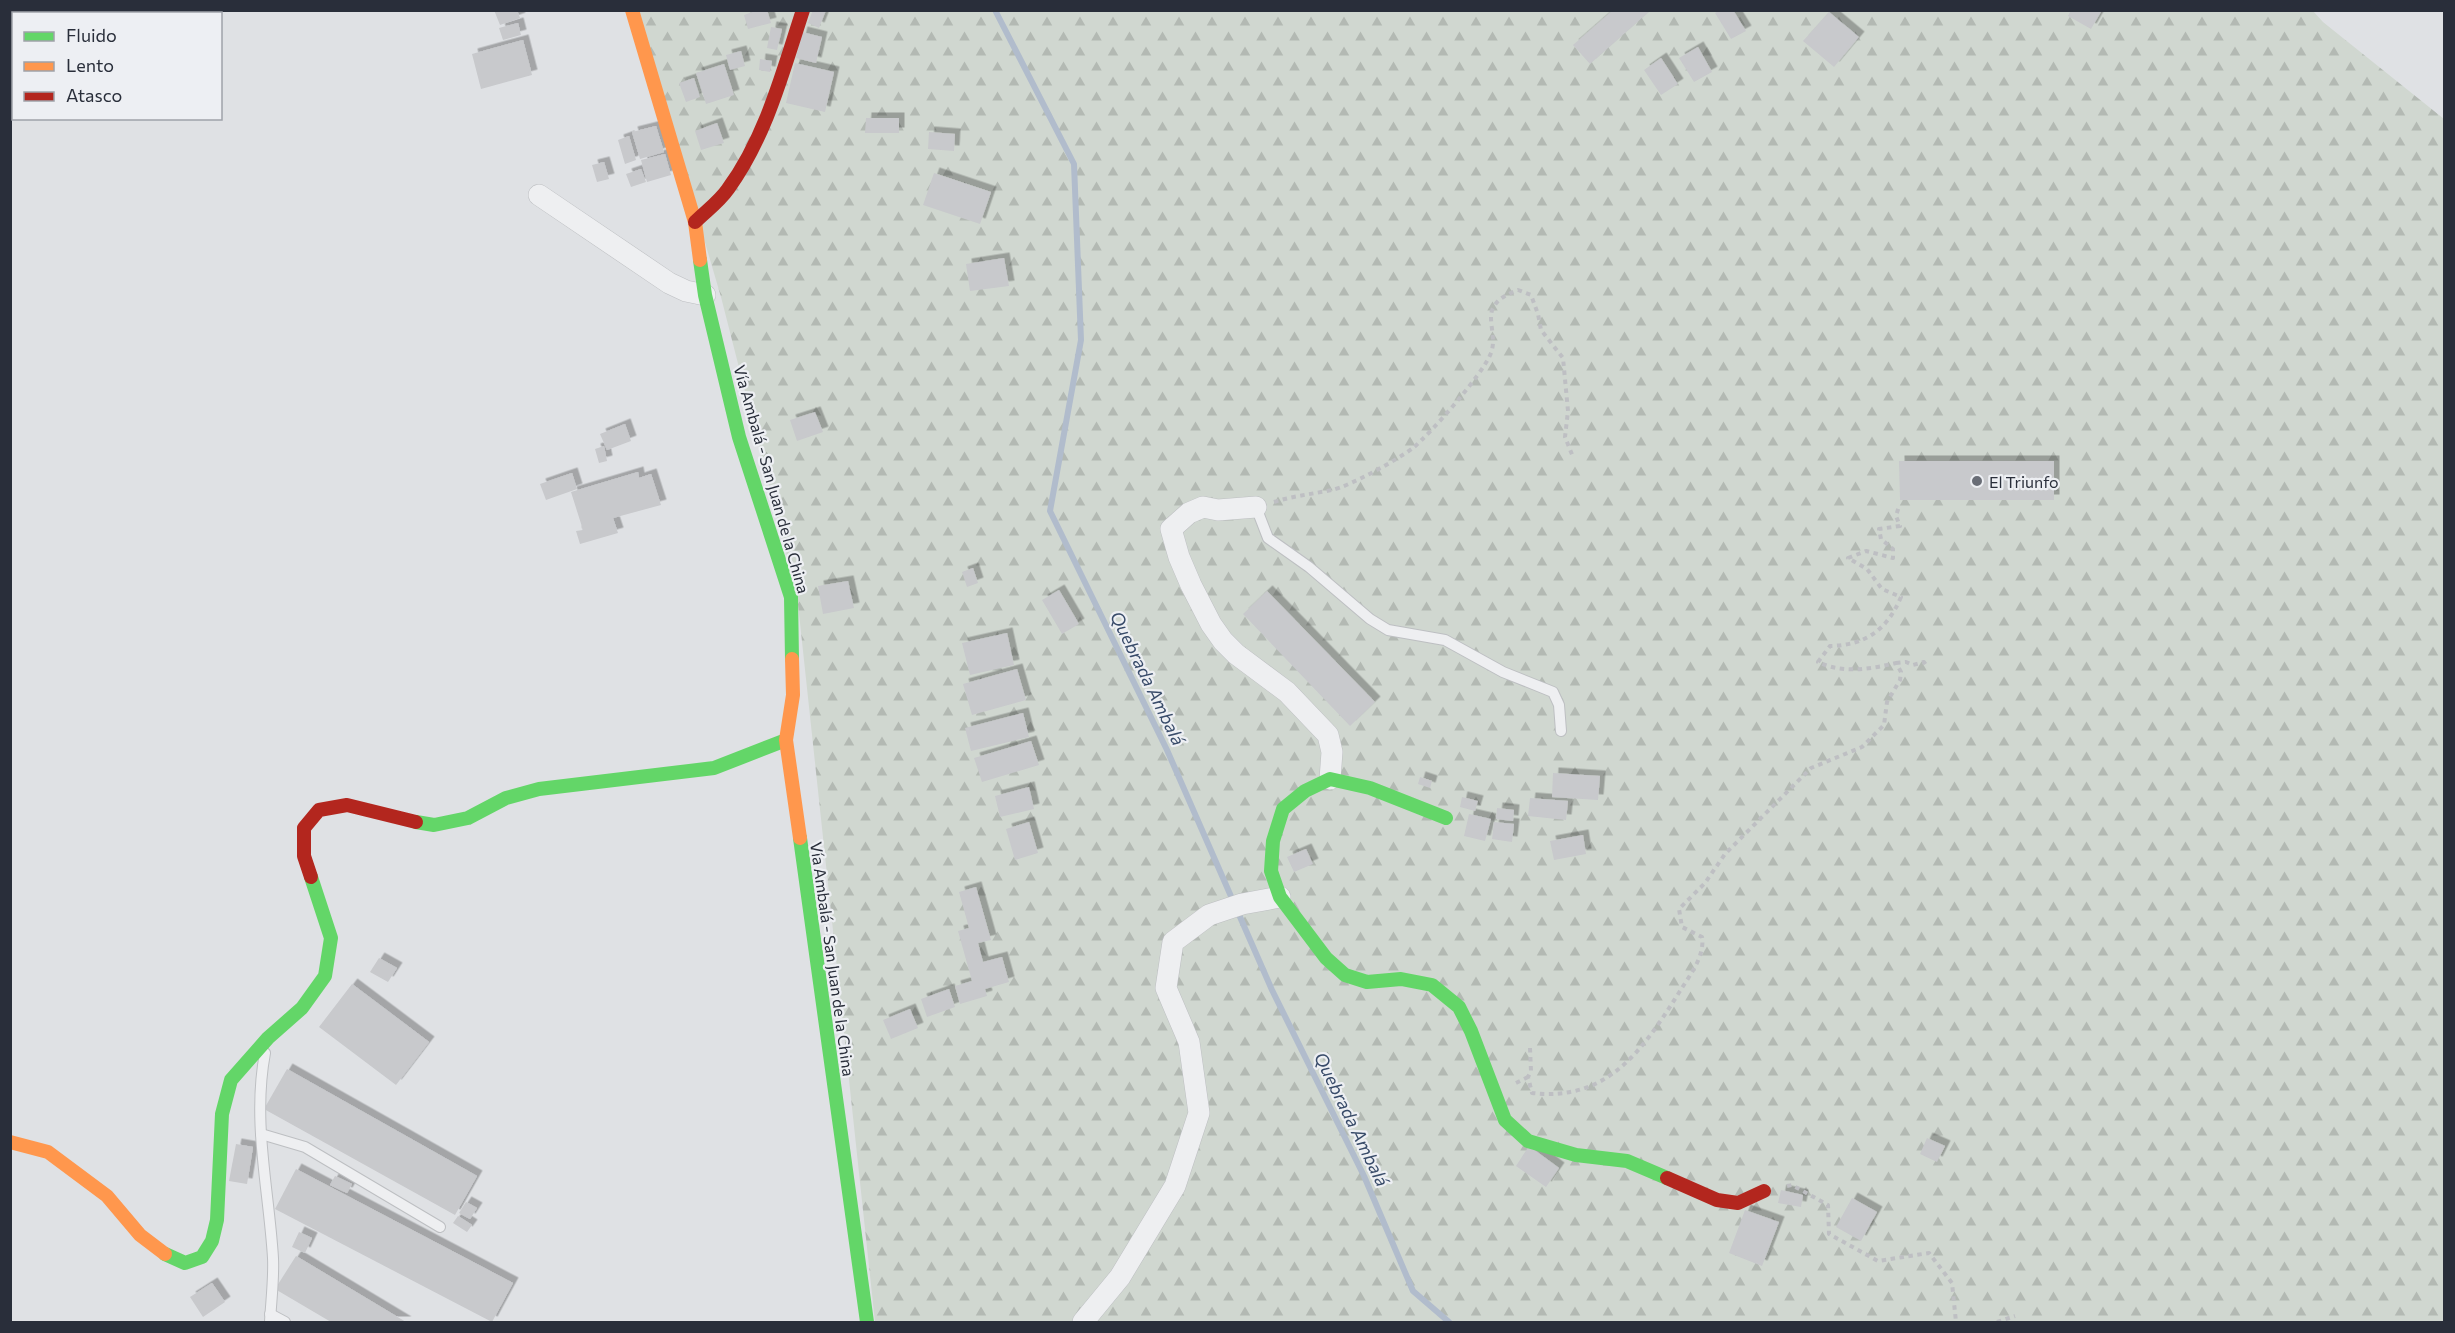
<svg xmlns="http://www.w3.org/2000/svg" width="2455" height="1333" font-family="Commissioner,sans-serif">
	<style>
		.forest { fill: url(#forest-firs) }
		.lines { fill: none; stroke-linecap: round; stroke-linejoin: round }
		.stream { stroke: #b1bccc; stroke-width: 6 }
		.building { fill: #c8c9cc; filter: url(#shadow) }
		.lane-casing { stroke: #bdbfc2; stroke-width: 12 }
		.street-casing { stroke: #bdbfc2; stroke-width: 22 }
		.path { stroke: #bebfc3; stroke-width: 4; stroke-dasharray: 4.5 4.5; stroke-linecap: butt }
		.lane { stroke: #eeeff1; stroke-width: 10 }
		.street { stroke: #eeeff1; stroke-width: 21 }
		.fast { stroke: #63d668; stroke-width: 14 }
		.slow { stroke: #ff974d; stroke-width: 14 }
		.jam { stroke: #b3261e; stroke-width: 14 }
		.poi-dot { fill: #696d76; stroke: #edeff3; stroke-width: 2 }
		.labels { text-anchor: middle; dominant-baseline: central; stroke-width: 4.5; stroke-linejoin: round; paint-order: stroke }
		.street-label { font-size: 16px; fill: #292e3a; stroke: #edeff3 }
		.poi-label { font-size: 16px; fill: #292e3a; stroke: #edeff3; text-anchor: start }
		.water-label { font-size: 18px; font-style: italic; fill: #384b69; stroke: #edeff3 }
	</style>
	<defs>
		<pattern id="forest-firs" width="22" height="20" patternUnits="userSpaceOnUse" patternTransform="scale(1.5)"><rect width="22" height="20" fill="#d0d7d0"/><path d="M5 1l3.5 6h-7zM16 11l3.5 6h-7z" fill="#b3b9b3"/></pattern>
		<filter id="shadow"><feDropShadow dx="5.5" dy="-5.5" stdDeviation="0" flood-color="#0004"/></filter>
	</defs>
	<rect width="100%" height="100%" fill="#dfe1e4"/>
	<path class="forest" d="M 637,11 L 2313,11 L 2323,22 L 2444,119 L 2444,1322 L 875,1322 L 797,595 L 721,297 Z"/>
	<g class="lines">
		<path class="stream" d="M 995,10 L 1074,164 L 1081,340 L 1050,511 L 1167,750 L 1272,990 L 1364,1176 L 1413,1291 L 1449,1322"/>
	</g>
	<g class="building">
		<path d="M 494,10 L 517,10 L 520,18 L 500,25 Z"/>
		<path d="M 758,10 L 767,10 L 771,23 L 748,29 L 744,15 Z"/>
		<path d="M 813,10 L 826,10 L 819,28 L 808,23 Z"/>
		<path d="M 1613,10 L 1651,10 L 1590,64 L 1573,45 Z"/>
		<path d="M 1720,10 L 1733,10 L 1746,31 L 1731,39 L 1715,13 Z"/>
		<path d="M 2071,10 L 2102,10 L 2091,29 L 2068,16 Z"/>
		<path d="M 1829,12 L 1859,37 L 1834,67 L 1803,41 Z"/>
		<path d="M 518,23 L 521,35 L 503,40 L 499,28 Z"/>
		<path d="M 771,27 L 782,29 L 777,50 L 767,48 Z"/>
		<path d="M 802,32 L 822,37 L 816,63 L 796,58 Z"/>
		<path d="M 523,40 L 532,75 L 481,89 L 472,54 Z"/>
		<path d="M 1698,47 L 1712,72 L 1694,82 L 1679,58 Z"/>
		<path d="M 741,51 L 745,66 L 730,70 L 726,55 Z"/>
		<path d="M 1661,58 L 1678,84 L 1661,95 L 1644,70 Z"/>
		<path d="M 760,59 L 772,61 L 770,72 L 759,70 Z"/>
		<path d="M 795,63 L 834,72 L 825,112 L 786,103 Z"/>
		<path d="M 724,64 L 734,95 L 706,104 L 696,73 Z"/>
		<path d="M 694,78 L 700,97 L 686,102 L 679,83 Z"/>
		<path d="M 866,118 L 899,118 L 899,133 L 865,133 Z"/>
		<path d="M 717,123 L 724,143 L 701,150 L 695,131 Z"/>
		<path d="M 656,126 L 664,152 L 640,159 L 632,132 Z"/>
		<path d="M 929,132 L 955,134 L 954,151 L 928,149 Z"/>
		<path d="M 629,136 L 636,160 L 625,164 L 618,140 Z"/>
		<path d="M 665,154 L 671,175 L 647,182 L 641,160 Z"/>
		<path d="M 604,162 L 609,179 L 597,182 L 592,165 Z"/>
		<path d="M 641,169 L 646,182 L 631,187 L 626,174 Z"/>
		<path d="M 934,173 L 991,192 L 980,224 L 923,205 Z"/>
		<path d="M 1004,258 L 1009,286 L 970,291 L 966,264 Z"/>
		<path d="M 815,412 L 823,432 L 797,441 L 790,420 Z"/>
		<path d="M 625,424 L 631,441 L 607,450 L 600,434 Z"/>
		<path d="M 604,446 L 607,461 L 599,463 L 595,449 Z"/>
		<path d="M 1899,461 L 2054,461 L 2054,500 L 1900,500 Z"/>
		<path d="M 638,472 L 639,478 L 651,474 L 661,505 L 613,518 L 618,533 L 580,544 L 576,531 L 583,530 L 571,492 Z"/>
		<path d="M 572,473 L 577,489 L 546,500 L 540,484 Z"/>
		<path d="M 973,568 L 978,583 L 967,587 L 962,572 Z"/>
		<path d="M 848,581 L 854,608 L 823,614 L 818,586 Z"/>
		<path d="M 1059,590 L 1079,624 L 1062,634 L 1042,600 Z"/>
		<path d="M 1267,591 L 1375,702 L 1350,726 L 1243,614 Z"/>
		<path d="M 1007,633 L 1014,665 L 970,675 L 962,643 Z"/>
		<path d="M 1017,669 L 1026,700 L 972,715 L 963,684 Z"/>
		<path d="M 1023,713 L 1029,737 L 971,751 L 965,728 Z"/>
		<path d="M 1031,741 L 1039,765 L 982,782 L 974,758 Z"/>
		<path d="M 1553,773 L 1600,776 L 1598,800 L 1552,797 Z"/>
		<path d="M 1420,777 L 1432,781 L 1430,788 L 1418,784 Z"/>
		<path d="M 1029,787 L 1034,809 L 1000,817 L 995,796 Z"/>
		<path d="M 1462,797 L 1478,801 L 1475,811 L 1460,807 Z"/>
		<path d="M 1530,798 L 1568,801 L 1566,820 L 1528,816 Z"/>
		<path d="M 1497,808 L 1514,810 L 1513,821 L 1496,819 Z"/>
		<path d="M 1469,814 L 1491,819 L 1485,841 L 1464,836 Z"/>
		<path d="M 1029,822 L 1038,853 L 1015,860 L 1006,829 Z"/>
		<path d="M 1494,822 L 1514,824 L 1512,842 L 1492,839 Z"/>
		<path d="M 1583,835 L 1586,854 L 1554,860 L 1550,841 Z"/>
		<path d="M 1306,849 L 1313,864 L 1294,872 L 1287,857 Z"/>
		<path d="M 976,887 L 991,940 L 978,943 L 983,962 L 1002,957 L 1009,982 L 985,989 L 987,996 L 960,1004 L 955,986 L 972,981 L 958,931 L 969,928 L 959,892 Z"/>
		<path d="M 379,958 L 397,968 L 388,982 L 370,972 Z"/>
		<path d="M 352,984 L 429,1042 L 396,1085 L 319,1027 Z"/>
		<path d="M 949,989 L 955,1007 L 927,1017 L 921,999 Z"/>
		<path d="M 910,1009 L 918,1028 L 891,1039 L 883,1020 Z"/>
		<path d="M 287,1069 L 477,1176 L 455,1215 L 264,1109 Z"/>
		<path d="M 1927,1138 L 1945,1146 L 1937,1162 L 1920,1154 Z"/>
		<path d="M 236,1144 L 253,1147 L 247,1184 L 229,1181 Z"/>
		<path d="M 1529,1146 L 1559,1168 L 1546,1187 L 1516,1166 Z"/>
		<path d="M 296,1169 L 513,1283 L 492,1322 L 275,1209 Z"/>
		<path d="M 335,1176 L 352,1184 L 347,1193 L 330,1185 Z"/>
		<path d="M 1781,1190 L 1803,1195 L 1801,1207 L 1778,1203 Z"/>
		<path d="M 1852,1198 L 1877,1212 L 1861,1241 L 1836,1227 Z"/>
		<path d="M 466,1202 L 477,1208 L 470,1219 L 459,1213 Z"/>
		<path d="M 1745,1210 L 1779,1222 L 1762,1266 L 1729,1253 Z"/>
		<path d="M 458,1216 L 472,1225 L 467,1232 L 453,1223 Z"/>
		<path d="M 299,1232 L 312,1238 L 305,1253 L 292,1247 Z"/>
		<path d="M 296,1256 L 406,1322 L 331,1322 L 275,1289 Z"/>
		<path d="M 212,1283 L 225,1302 L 203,1317 L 190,1297 Z"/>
	</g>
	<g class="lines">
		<g class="lane-casing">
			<g id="lane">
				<path d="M 1256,507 L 1268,538 L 1309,567 L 1370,619 L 1388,630 L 1445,640 L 1503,672 L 1553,692 L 1559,705 L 1561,731"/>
				<path d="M 265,1053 C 252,1122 269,1190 273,1258 C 274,1279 271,1302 270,1322"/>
				<path d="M 261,1134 L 305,1147 L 440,1227"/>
				<path d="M 270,1314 L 285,1322"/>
			</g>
		</g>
		<g class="street-casing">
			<g id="street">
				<path d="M 539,195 L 669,283 L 686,291 L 705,295"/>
				<path d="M 1256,507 L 1218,510 L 1203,507 L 1189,513 L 1171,529 L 1179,557 L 1191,585 L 1211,624 L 1223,641 L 1236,654 L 1287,692 L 1328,735 L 1332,752 L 1330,779"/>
				<path d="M 1083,1322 L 1120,1277 L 1175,1186 L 1199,1113 L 1189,1042 L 1166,988 L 1173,942 L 1209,915 L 1242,904 L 1280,897"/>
			</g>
		</g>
		<g class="path">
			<path d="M 1274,502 C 1293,496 1312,494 1332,490 C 1350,486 1397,460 1413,448 C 1431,433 1483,374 1491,353 C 1497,337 1487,320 1493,308 C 1498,298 1508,294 1518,290 L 1531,295 L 1538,314 L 1541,330 L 1563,358 L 1568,411 L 1565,437 L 1573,457"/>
			<path d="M 1896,663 L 1906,662 L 1913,665 L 1924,662 L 1926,665"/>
			<path d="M 1530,1048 L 1531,1071 L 1528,1077 L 1532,1093 C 1609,1102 1644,1048 1680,991 C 1690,975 1705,956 1702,937 L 1682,927 L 1679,909 L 1705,883 L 1725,854 L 1811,768 L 1862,747 L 1884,725 L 1887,702 L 1900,680 L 1901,672 L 1896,663 C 1870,669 1843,674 1818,662 L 1830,646 C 1866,645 1887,630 1901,597 L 1882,589 L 1867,569 L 1848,558 L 1866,551 L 1893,558 L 1893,549 L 1881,539 L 1879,529 L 1900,526 L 1896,516 L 1899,506"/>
			<path d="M 1516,1083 L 1528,1077"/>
			<path d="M 1787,1186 L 1792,1185 L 1828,1205 L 1829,1234 L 1878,1261 L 1929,1253 L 1952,1283 L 1956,1322"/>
			<path d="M 1997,1322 L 2015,1316"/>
		</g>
		<use href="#lane" class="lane"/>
		<use href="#street" class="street"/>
		<g class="fast">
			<path d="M 700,260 L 705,295 L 739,437 L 791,597 L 792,659"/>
			<path d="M 1446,818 L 1370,788 L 1330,779 L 1305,791 L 1283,809 L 1273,841 L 1271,871 L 1280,897 L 1326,958 L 1345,975 L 1367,982 L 1401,979 L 1432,985 L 1459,1007 L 1471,1031 L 1505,1120 L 1528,1141 L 1576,1155 L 1627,1161 L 1667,1178"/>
			<path d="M 416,822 L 434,825 L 468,818 L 506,798 L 539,789 L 714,768 L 786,740"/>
			<path d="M 800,838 L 867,1322"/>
			<path d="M 165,1254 L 185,1263 L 202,1257 L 212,1241 L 217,1220 L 222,1114 L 231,1080 L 268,1038 L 302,1008 L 325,976 L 331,938 L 311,877"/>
		</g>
		<g class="slow">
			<path d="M 632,10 L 695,222 L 700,260"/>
			<path d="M 792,659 L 793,695 L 786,740 L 800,838"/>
			<path d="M 10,1142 L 48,1152 L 107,1196 L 140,1235 L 165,1254"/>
		</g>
		<g class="jam">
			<path d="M 695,222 C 706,211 719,202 728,189 C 766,137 783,71 803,10"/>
			<path d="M 311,877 L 304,856 L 304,828 L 319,810 L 347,805 L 416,822"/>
			<path d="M 1667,1178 L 1717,1200 L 1738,1203 L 1764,1191"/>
		</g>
	</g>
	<circle class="poi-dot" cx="1977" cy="481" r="6"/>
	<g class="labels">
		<g class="street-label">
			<text transform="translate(772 479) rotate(74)">Vía Ambalá - San Juan de la China</text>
			<text transform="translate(833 959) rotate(82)">Vía Ambalá - San Juan de la China</text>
		</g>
		<g class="poi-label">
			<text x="1989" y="481">El Triunfo</text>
		</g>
		<g class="water-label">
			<text transform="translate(1148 678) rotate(64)">Quebrada Ambalá</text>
			<text transform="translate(1352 1119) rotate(64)">Quebrada Ambalá</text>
		</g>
	</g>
	<rect width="2455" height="1333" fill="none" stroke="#292e3a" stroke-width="24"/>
	<rect x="12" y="12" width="210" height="108" fill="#edeff3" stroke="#9fa2a9" stroke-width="1.5"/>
	<rect x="24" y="32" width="30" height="9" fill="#63d668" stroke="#9fa2a9" stroke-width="1.5"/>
	<text x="66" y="42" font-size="18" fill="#292e3a">Fluido</text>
	<rect x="24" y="62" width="30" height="9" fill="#ff974d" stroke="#9fa2a9" stroke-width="1.5"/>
	<text x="66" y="72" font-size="18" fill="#292e3a">Lento</text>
	<rect x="24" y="92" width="30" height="9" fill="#b3261e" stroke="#9fa2a9" stroke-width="1.5"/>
	<text x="66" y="102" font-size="18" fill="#292e3a">Atasco</text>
</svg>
